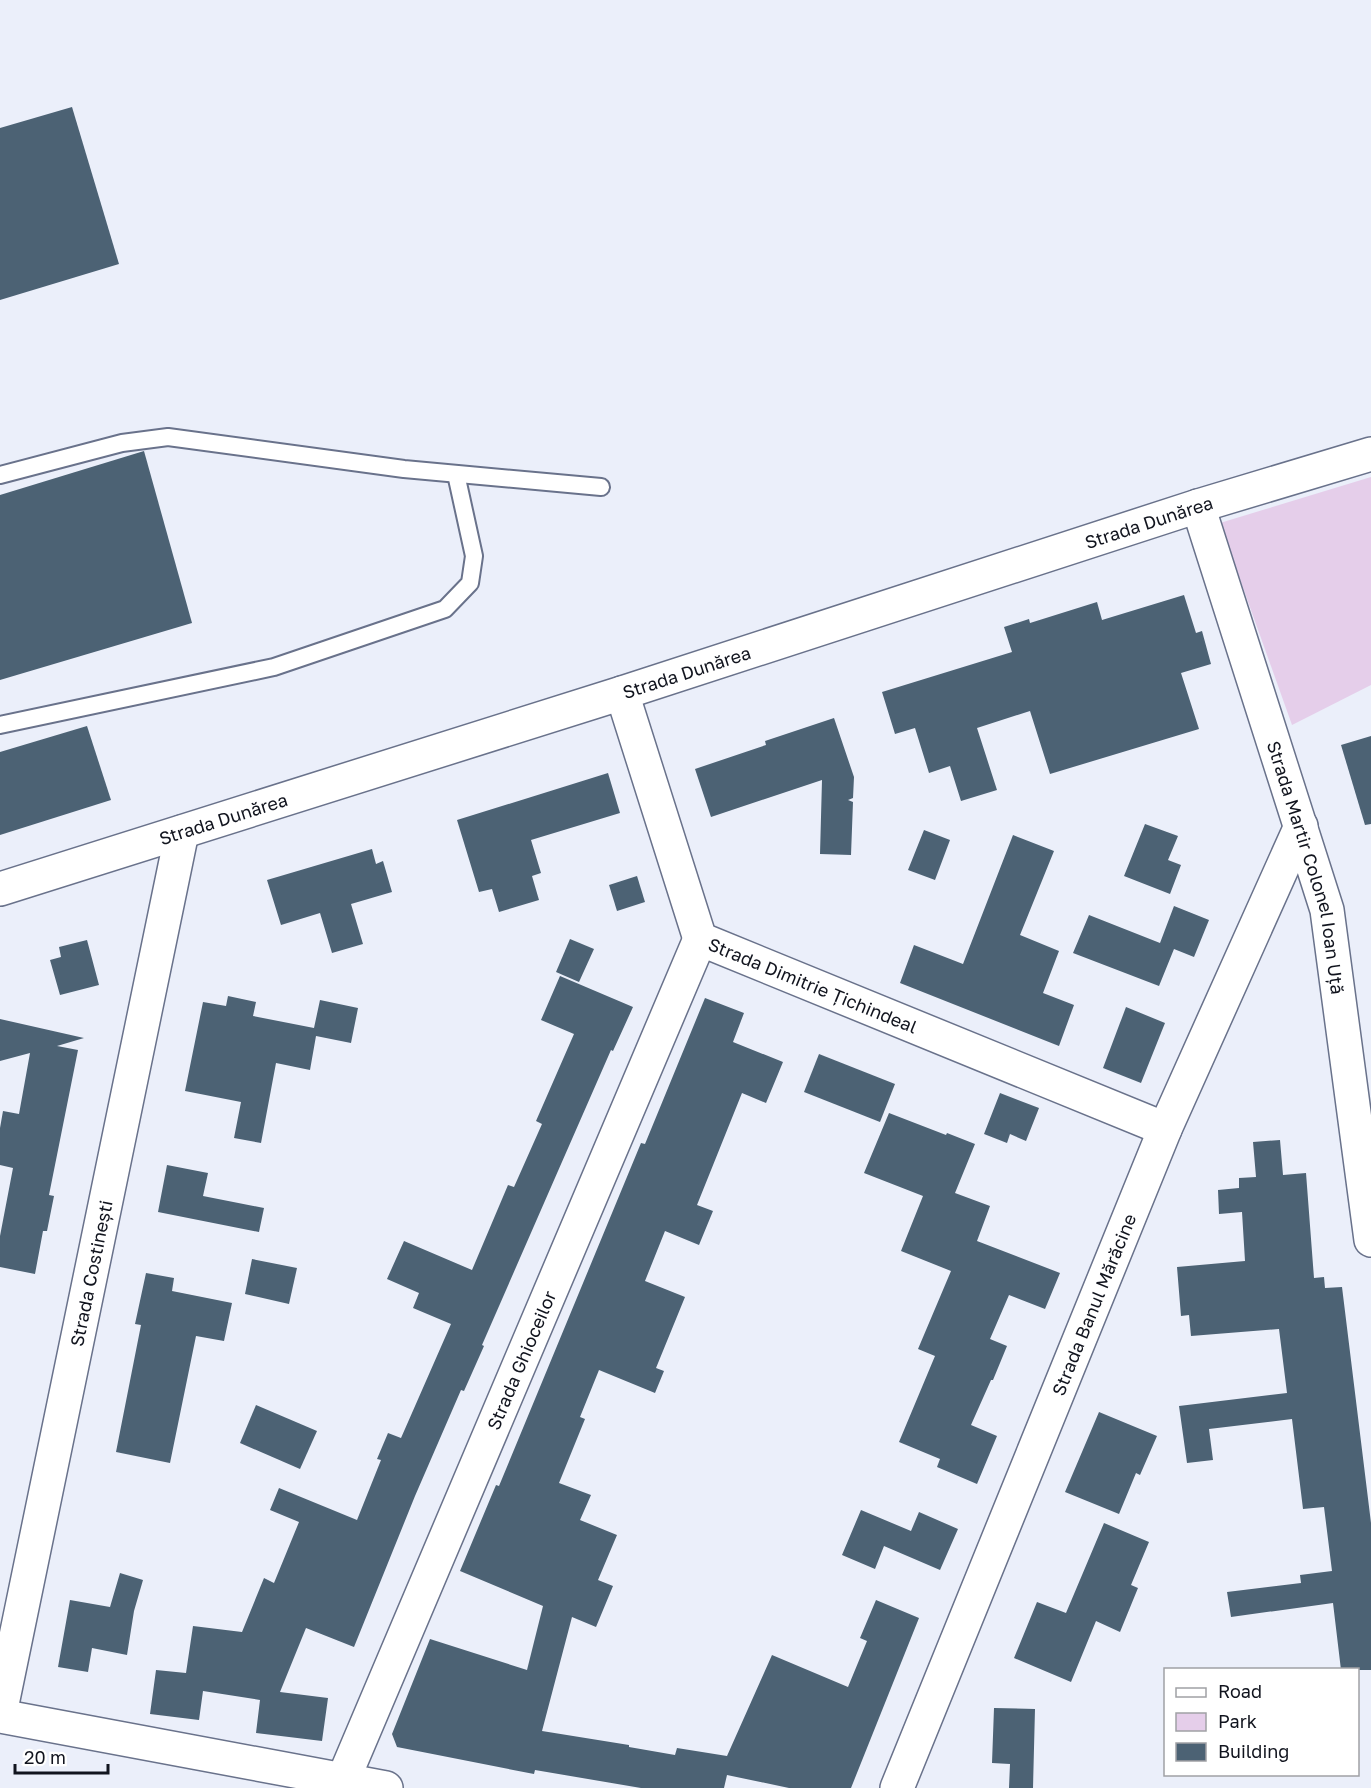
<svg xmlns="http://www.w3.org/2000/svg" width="1371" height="1788" font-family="'Golos Text',sans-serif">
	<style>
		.green { fill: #e5ceea }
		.building { fill: #4c6274 }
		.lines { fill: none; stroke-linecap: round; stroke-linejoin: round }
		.service-casing { stroke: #69728b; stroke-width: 20 }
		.minor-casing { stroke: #69728b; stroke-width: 36 }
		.tertiary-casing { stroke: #69728b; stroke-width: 36 }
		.service { stroke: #fff; stroke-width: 16 }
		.minor { stroke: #fff; stroke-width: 33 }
		.tertiary { stroke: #fff; stroke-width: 33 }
		.labels { text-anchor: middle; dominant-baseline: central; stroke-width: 6; stroke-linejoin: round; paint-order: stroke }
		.street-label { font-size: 18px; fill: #11141e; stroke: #fff }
	</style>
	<rect width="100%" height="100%" fill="#ebeffa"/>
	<path class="green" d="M 1371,477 L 1371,685 L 1292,725 L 1220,523 Z"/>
	<g class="building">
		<path d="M 72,107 L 119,264 L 0,300 L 0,128 Z"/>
		<path d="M 144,451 L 192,623 L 0,680 L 0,495 Z"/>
		<path d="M 1184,595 L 1196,633 L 1202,631 L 1211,664 L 1181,673 L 1199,729 L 1050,774 L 1030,711 L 977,728 L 997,790 L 961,801 L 950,766 L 929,773 L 915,728 L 895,734 L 882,692 L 1012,652 L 1004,627 L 1029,619 L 1030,623 L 1097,602 L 1102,620 Z"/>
		<path d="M 834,718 L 854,777 L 853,798 L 848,800 L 853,802 L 851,855 L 820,854 L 822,780 L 711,817 L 695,769 L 766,745 L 765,741 Z"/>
		<path d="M 87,726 L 111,800 L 0,835 L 0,752 Z"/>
		<path d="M 1371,736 L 1371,824 L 1365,825 L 1341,745 Z"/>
		<path d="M 608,773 L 620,813 L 531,840 L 541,873 L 532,876 L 539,900 L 499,912 L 492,889 L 479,892 L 457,820 Z"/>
		<path d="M 1145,824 L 1178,836 L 1168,860 L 1181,865 L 1170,894 L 1124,876 Z"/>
		<path d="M 924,830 L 950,840 L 935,880 L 908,870 Z"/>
		<path d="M 1013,835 L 1054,851 L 1020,935 L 1059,951 L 1043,993 L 1074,1005 L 1059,1046 L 900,983 L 914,945 L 963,964 Z"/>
		<path d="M 372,849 L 376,864 L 383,861 L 392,892 L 351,904 L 363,944 L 332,953 L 320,913 L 281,925 L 267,880 Z"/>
		<path d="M 637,876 L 645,902 L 617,911 L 609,885 Z"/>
		<path d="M 1174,906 L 1209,920 L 1194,957 L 1174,949 L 1159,986 L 1073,953 L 1089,915 L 1160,943 Z"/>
		<path d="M 570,939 L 594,949 L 579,982 L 556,972 Z"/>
		<path d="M 87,940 L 99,985 L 60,995 L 50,960 L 61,957 L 59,947 Z"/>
		<path d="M 560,976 L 633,1007 L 613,1051 L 611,1050 L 558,1171 L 482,1345 L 484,1346 L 464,1391 L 461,1390 L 415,1496 L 354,1647 L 306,1628 L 280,1692 L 328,1698 L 322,1741 L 256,1733 L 260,1700 L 203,1691 L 199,1720 L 150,1714 L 156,1670 L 186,1673 L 193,1626 L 242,1632 L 264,1578 L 274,1583 L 299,1522 L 270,1510 L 279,1488 L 357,1520 L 381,1460 L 377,1459 L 388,1433 L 401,1438 L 451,1324 L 413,1308 L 419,1293 L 387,1279 L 404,1241 L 472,1270 L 508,1185 L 514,1187 L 542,1124 L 536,1121 L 574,1034 L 541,1020 Z"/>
		<path d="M 228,996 L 256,1002 L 253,1016 L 314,1028 L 320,1000 L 358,1008 L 351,1043 L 316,1036 L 310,1070 L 276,1063 L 261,1143 L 234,1138 L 241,1102 L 185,1091 L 203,1002 L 226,1006 Z"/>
		<path d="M 705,998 L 744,1013 L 733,1042 L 783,1062 L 766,1103 L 742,1093 L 697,1205 L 713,1211 L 699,1245 L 665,1231 L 645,1281 L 685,1297 L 656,1368 L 664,1371 L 655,1393 L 599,1370 L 580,1417 L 585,1419 L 559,1483 L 591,1495 L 580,1520 L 617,1535 L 598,1580 L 613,1586 L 596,1627 L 572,1617 L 542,1731 L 629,1745 L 629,1747 L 675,1755 L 677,1748 L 727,1756 L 772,1655 L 848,1687 L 867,1641 L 860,1638 L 876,1600 L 919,1618 L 851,1788 L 789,1788 L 727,1775 L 724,1788 L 641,1788 L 535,1770 L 534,1774 L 397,1747 L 392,1734 L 430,1639 L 527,1670 L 543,1606 L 460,1571 L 496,1485 L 499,1486 L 641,1143 L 645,1144 Z"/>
		<path d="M 1126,1007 L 1165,1023 L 1141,1083 L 1103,1068 Z"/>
		<path d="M 0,1019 L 84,1038 L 57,1046 L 78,1050 L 49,1195 L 54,1196 L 47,1231 L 43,1231 L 35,1274 L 0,1267 L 0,1236 L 13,1168 L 0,1165 L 0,1128 L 3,1111 L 19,1114 L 30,1053 L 0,1061 Z"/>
		<path d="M 819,1054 L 895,1084 L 880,1122 L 804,1092 Z"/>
		<path d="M 1000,1093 L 1039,1108 L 1026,1141 L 1010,1134 L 1007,1143 L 984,1134 Z"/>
		<path d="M 889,1113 L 946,1135 L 947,1133 L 975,1144 L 955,1193 L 990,1206 L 977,1241 L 1060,1273 L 1045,1309 L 1009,1295 L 990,1339 L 1007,1346 L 993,1380 L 991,1380 L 971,1425 L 997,1436 L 977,1484 L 937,1467 L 940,1459 L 899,1442 L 935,1356 L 918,1349 L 951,1271 L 901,1251 L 923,1196 L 864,1173 Z"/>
		<path d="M 1280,1140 L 1283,1175 L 1306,1173 L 1314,1278 L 1324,1277 L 1325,1288 L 1342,1287 L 1371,1523 L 1371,1670 L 1341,1670 L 1333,1603 L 1231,1617 L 1227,1592 L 1301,1583 L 1300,1575 L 1332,1571 L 1324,1507 L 1303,1509 L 1292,1419 L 1209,1429 L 1213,1460 L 1187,1463 L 1179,1406 L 1287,1393 L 1279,1329 L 1191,1336 L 1189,1315 L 1181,1316 L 1177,1267 L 1245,1261 L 1242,1212 L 1219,1214 L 1218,1190 L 1239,1188 L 1239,1178 L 1256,1177 L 1253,1142 Z"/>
		<path d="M 167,1165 L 208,1173 L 203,1196 L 264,1208 L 259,1232 L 158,1212 Z"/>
		<path d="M 252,1259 L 297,1268 L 289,1304 L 245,1294 Z"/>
		<path d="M 146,1273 L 174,1278 L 172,1291 L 232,1303 L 224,1341 L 196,1336 L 170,1463 L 116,1452 L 141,1325 L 135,1324 Z"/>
		<path d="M 256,1405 L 317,1431 L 300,1469 L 240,1443 Z"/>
		<path d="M 1099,1412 L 1157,1436 L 1140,1475 L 1136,1473 L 1119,1514 L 1065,1492 Z"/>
		<path d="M 861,1510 L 911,1531 L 919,1512 L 958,1529 L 940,1570 L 884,1546 L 875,1569 L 842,1555 Z"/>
		<path d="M 1104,1523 L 1149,1542 L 1131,1585 L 1138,1588 L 1120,1632 L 1096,1621 L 1071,1682 L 1014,1658 L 1037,1602 L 1066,1613 Z"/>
		<path d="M 120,1573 L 143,1580 L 134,1611 L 127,1655 L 92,1648 L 88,1672 L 58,1667 L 70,1600 L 110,1607 Z"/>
		<path d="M 994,1708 L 1035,1709 L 1033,1788 L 1009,1788 L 1010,1764 L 992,1763 Z"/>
	</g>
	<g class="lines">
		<g class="service-casing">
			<g id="service">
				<path d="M 0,475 L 122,443 L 168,437 L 404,469 L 601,487"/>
				<path d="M 0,725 L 274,667 L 445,609 L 470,583 L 474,556 L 456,474"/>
			</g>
		</g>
		<g class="minor-casing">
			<g id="minor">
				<path id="s1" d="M 1198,506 L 1327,910 L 1371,1240"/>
				<path id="s2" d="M 622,693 L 700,939 L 1165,1129"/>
				<path id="s3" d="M 0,1714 L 182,832"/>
				<path d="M 0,1716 L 386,1788"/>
				<path id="s4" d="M 343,1780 L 700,939"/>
				<path id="s5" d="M 897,1788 L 1165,1129 L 1301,826"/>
			</g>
		</g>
		<g class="tertiary-casing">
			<g id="tertiary">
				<path id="s6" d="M 0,889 L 622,693 L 1198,506 L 1371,454"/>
			</g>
		</g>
		<use href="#service" class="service"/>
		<use href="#minor" class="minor"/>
		<use href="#tertiary" class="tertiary"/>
	</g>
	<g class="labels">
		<g class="street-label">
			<text stroke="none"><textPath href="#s6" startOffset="1206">Strada Dunărea</textPath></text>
			<text stroke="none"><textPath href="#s6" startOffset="720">Strada Dunărea</textPath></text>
			<text stroke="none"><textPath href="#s6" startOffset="234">Strada Dunărea</textPath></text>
			<text stroke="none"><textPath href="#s1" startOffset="378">Strada Martir Colonel Ioan Uță</textPath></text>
			<text stroke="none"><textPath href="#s2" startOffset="380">Strada Dimitrie Țichindeal</textPath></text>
			<text stroke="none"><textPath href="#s3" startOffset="450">Strada Costinești</textPath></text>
			<text stroke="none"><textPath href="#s5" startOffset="522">Strada Banul Mărăcine</textPath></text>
			<text stroke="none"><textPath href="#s4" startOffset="456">Strada Ghioceilor</textPath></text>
		</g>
	</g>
	<rect x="1164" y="1668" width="195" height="108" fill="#ffffff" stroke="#a0a1a5" stroke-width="1.5"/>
	<rect x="1176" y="1688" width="30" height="9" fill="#ffffff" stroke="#a0a1a5" stroke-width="1.5"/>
	<text x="1218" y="1698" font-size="18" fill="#11141e">Road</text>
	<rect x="1176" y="1713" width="30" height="18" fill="#e5ceea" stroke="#a0a1a5" stroke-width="1.5"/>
	<text x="1218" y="1728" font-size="18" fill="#11141e">Park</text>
	<rect x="1176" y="1743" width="30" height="18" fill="#4c6274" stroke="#a0a1a5" stroke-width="1.5"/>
	<text x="1218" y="1758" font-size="18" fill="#11141e">Building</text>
	<path d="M15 1764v9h93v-9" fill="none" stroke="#11141e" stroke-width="3"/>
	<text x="24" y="1764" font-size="18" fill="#11141e" stroke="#ffffff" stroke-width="4.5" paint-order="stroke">20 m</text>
</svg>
